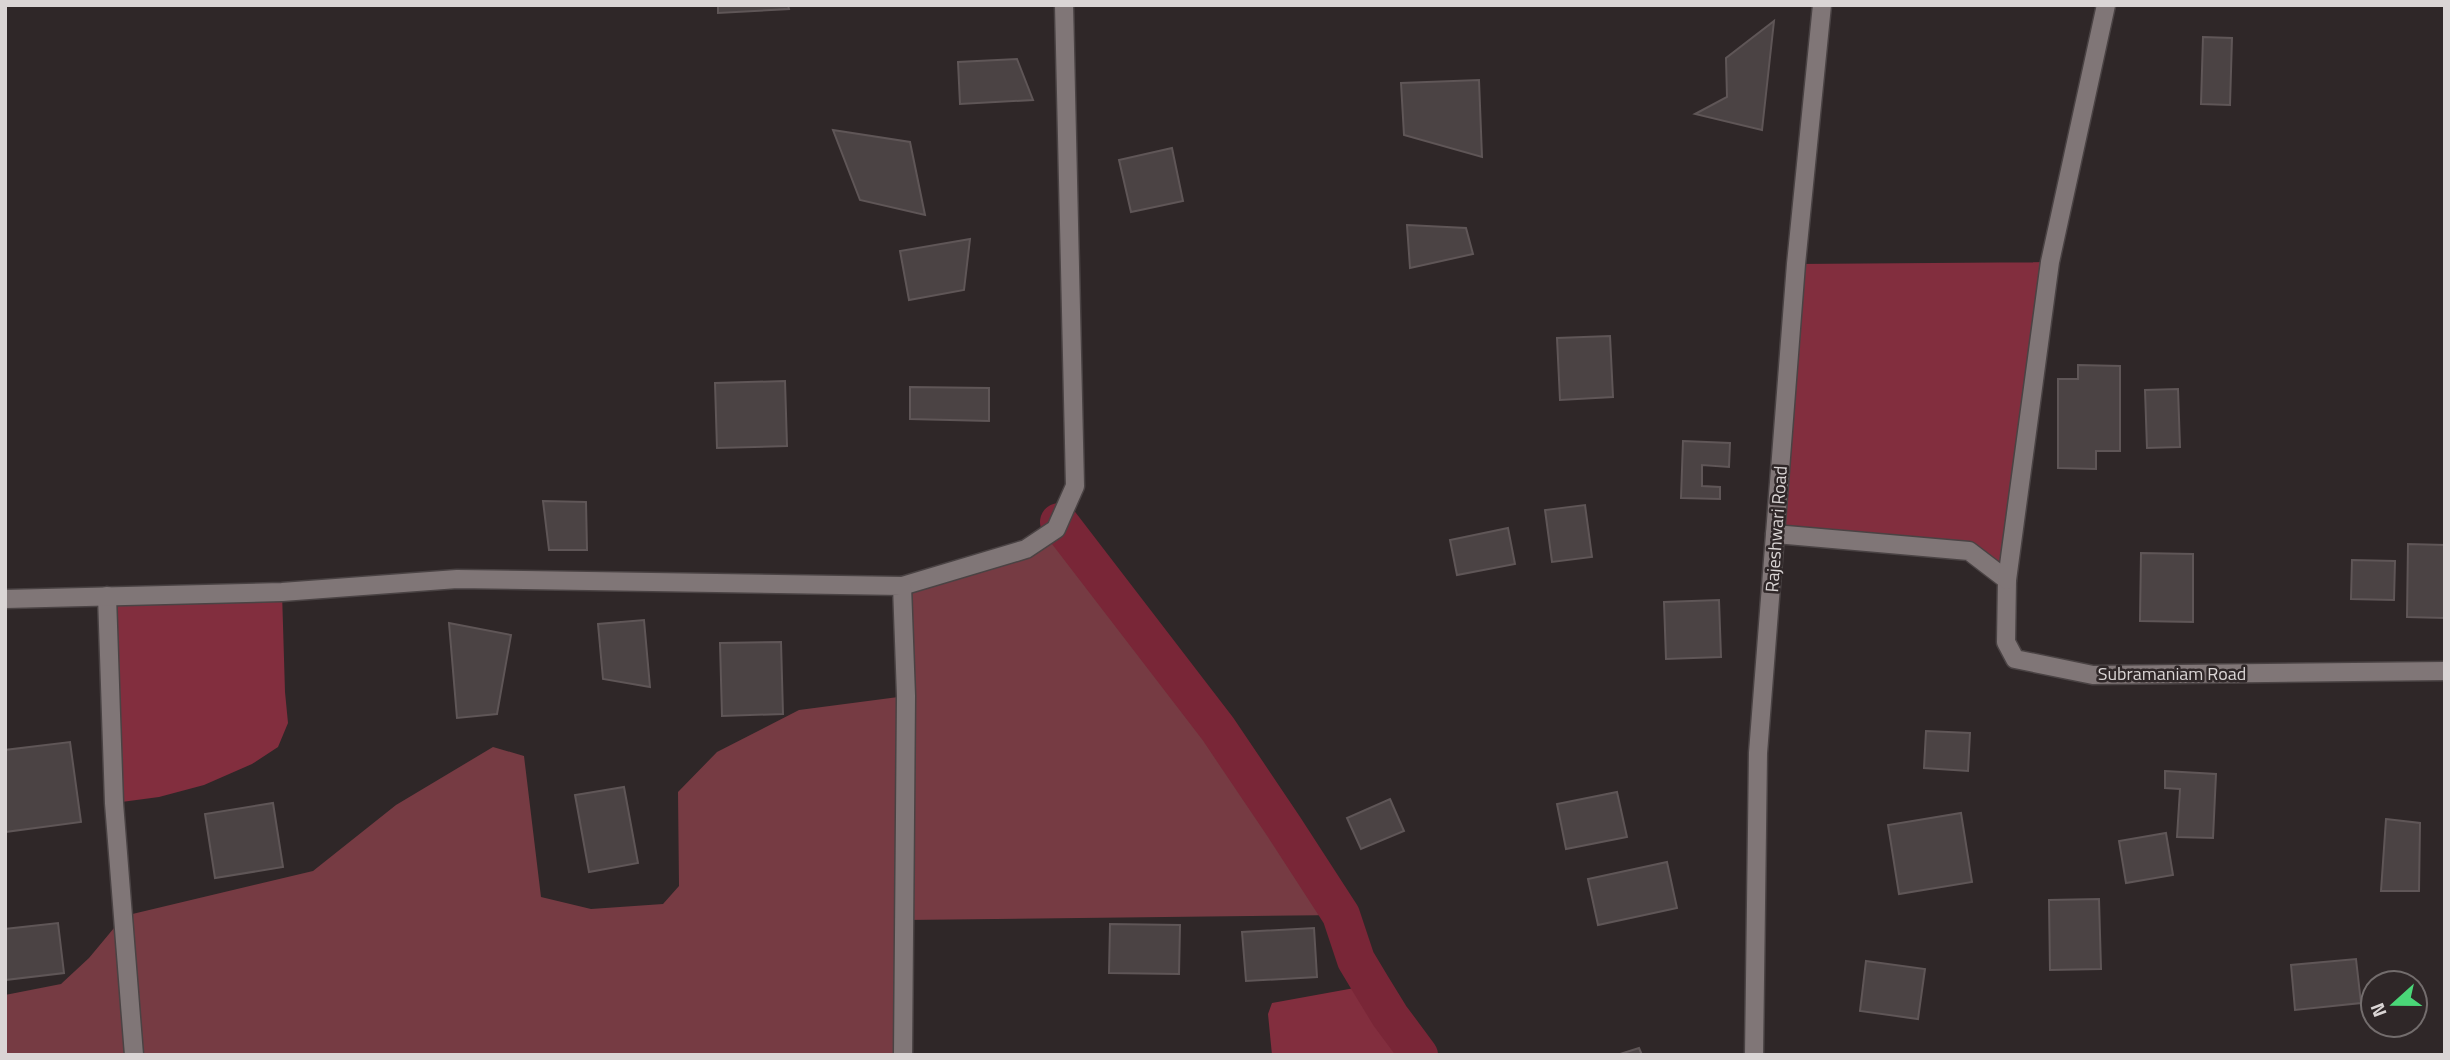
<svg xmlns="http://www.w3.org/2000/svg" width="2450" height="1060" font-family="'Titillium Web',sans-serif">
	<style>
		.green { fill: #763b43 }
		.forest { fill: #822e3e }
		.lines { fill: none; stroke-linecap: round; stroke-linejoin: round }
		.canal { stroke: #792637; stroke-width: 38 }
		.building { fill: #4b4344; stroke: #5f5657; stroke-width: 2 }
		.minor-casing { stroke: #4a4344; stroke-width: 21 }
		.minor { stroke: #807677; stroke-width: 18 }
		.labels { text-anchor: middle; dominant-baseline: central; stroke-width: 5; stroke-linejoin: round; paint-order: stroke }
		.street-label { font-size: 18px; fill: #dad5d5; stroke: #2f2728 }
	</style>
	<rect width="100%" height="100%" fill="#2f2728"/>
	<path class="green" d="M 1059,522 L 1218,729 L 1341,915 L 905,920 L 903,1055 L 5,1055 L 5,995 L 61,984 L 89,958 L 124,916 L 313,871 L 396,805 L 493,747 L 524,756 L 541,897 L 591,909 L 663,904 L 679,886 L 678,792 L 717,752 L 799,710 L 906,696 L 902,586 L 1026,549 Z"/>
	<g class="forest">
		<path d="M 2050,262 L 2007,580 L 1969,551 L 1775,534 L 1796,264 Z"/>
		<path d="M 282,592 L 285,692 L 288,723 L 278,747 L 252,764 L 204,785 L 159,797 L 114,803 L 107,596 Z"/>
		<path d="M 1371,985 L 1390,1016 L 1419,1055 L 1272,1055 L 1268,1014 L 1272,1003 Z"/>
	</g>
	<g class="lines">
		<path class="canal" d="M 1059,522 L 1218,729 L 1284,827 L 1341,915 L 1356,960 L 1371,985 L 1390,1016 L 1419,1055"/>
	</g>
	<g class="building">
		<path d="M 718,5 L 788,5 L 789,9 L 718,13 Z"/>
		<path d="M 1774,21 L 1762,130 L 1695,114 L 1727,97 L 1726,58 Z"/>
		<path d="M 2203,37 L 2232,38 L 2230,105 L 2201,104 Z"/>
		<path d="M 1017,59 L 1033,100 L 960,104 L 958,62 Z"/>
		<path d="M 1479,80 L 1482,157 L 1404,135 L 1401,83 Z"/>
		<path d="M 833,130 L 910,142 L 925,215 L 860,200 Z"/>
		<path d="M 1172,148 L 1183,201 L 1131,212 L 1119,160 Z"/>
		<path d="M 1407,225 L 1466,228 L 1473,254 L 1410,268 Z"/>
		<path d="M 970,239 L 964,290 L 909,300 L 900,251 Z"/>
		<path d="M 1610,336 L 1613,397 L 1560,400 L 1557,338 Z"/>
		<path d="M 2078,365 L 2120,366 L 2120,451 L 2096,451 L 2096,469 L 2058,468 L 2058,379 L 2078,379 Z"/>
		<path d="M 785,381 L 787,446 L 717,448 L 715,383 Z"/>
		<path d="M 910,387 L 989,388 L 989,421 L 910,419 Z"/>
		<path d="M 2178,389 L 2180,447 L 2147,448 L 2145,390 Z"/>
		<path d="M 1683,441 L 1730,443 L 1729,467 L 1702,465 L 1702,486 L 1720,487 L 1720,499 L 1681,498 Z"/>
		<path d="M 543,501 L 586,502 L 587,550 L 549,550 Z"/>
		<path d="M 1585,505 L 1592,557 L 1552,562 L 1545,510 Z"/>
		<path d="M 1508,528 L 1515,564 L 1457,575 L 1450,540 Z"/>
		<path d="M 2408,544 L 2445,545 L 2445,618 L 2407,617 Z"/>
		<path d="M 2141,553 L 2193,554 L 2193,622 L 2140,621 Z"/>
		<path d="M 2352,560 L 2395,561 L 2394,600 L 2351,599 Z"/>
		<path d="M 1719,600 L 1721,657 L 1666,659 L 1664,602 Z"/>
		<path d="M 644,620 L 650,687 L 603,679 L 598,624 Z"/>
		<path d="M 449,623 L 511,635 L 497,714 L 457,718 Z"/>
		<path d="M 781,642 L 783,714 L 722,716 L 720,643 Z"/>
		<path d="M 1926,731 L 1970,733 L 1968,771 L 1924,768 Z"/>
		<path d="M 70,742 L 81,822 L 5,832 L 5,750 Z"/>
		<path d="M 2165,771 L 2216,774 L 2213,838 L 2177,837 L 2180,789 L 2165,788 Z"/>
		<path d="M 624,787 L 638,863 L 589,872 L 575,795 Z"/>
		<path d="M 1617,792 L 1627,837 L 1566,849 L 1557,804 Z"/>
		<path d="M 1390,799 L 1404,831 L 1361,849 L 1347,818 Z"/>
		<path d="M 273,803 L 283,867 L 215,878 L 205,814 Z"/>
		<path d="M 1961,813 L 1972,882 L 1899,894 L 1888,825 Z"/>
		<path d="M 2386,819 L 2420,823 L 2419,891 L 2381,891 Z"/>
		<path d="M 2166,833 L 2173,875 L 2126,883 L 2119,841 Z"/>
		<path d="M 1667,862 L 1677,908 L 1598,925 L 1588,879 Z"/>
		<path d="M 2099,899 L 2101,969 L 2050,970 L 2049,900 Z"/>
		<path d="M 58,923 L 64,973 L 5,980 L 5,929 Z"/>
		<path d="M 1110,924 L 1180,925 L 1179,974 L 1109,973 Z"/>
		<path d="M 1314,928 L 1317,977 L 1246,981 L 1242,932 Z"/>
		<path d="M 2356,959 L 2361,1003 L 2295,1010 L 2291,965 Z"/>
		<path d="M 1866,961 L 1925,969 L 1918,1019 L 1860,1011 Z"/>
		<path d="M 1639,1048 L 1642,1055 L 1617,1055 Z"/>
	</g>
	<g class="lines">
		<g class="minor-casing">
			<g id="minor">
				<path d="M 1775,534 L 1969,551 L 2007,580 L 2006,642 L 2015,659 L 2093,675 L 2445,671"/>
				<path d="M 2007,580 L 2050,262 L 2106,5"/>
				<path d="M 902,586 L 1026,549 L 1056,529 L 1075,486 L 1064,5"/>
				<path d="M 107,596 L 114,803 L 134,1055"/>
				<path d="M 5,599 L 282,592 L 457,579 L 902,586 L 906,696 L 903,1055"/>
				<path d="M 1754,1055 L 1758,753 L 1796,264 L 1822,5"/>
			</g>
		</g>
		<use href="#minor" class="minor"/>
	</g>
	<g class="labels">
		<g class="street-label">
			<text transform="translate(1776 529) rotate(-86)">Rajeshwari Road</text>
			<text x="2172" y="673">Subramaniam Road</text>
		</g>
	</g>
	<rect width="2450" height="1060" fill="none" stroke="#dad5d5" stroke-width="14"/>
	<g transform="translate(2394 1004) rotate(249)"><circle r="33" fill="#2f2728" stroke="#736d6d" stroke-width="2"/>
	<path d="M0-5L12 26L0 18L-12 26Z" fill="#4ad778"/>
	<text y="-10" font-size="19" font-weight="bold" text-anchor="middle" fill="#dad5d5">N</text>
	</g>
</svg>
